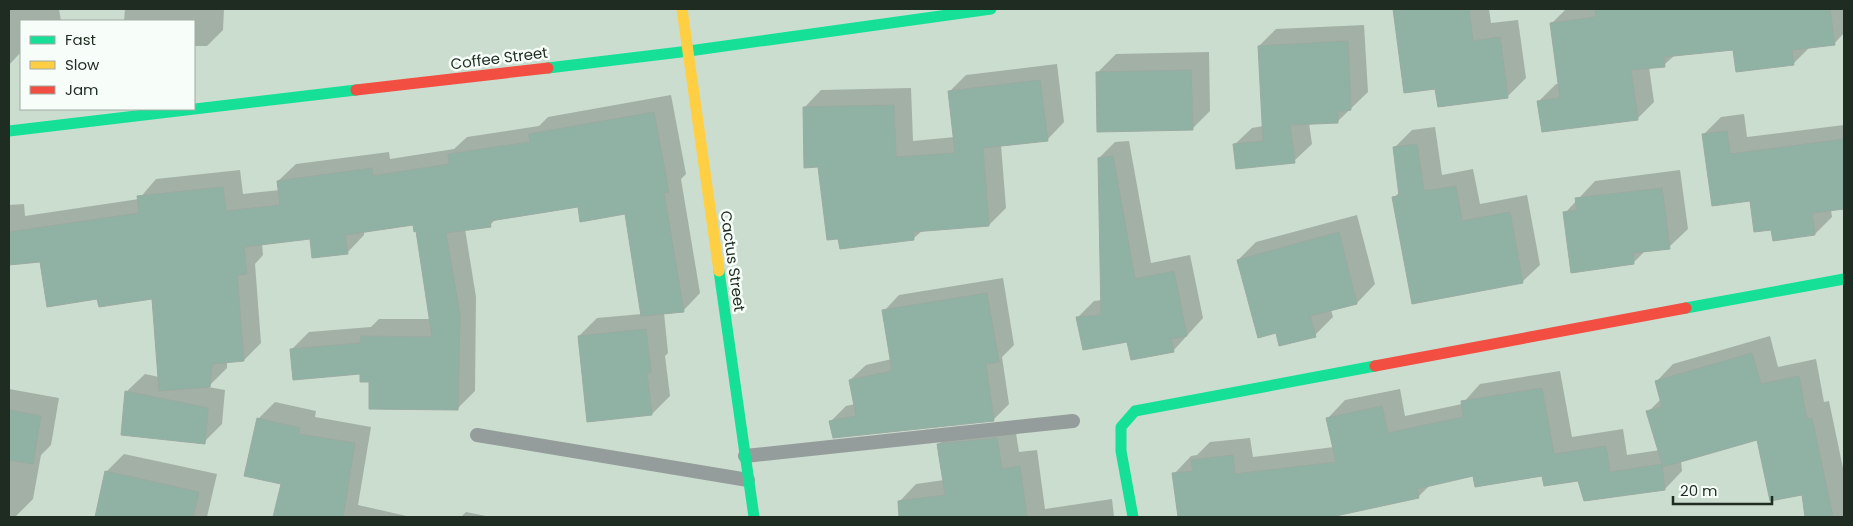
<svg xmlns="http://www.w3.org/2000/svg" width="1853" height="526" font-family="Poppins,sans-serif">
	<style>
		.shadow { fill: #0003 }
		.building { fill: #8fb2a5; stroke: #9baba2 }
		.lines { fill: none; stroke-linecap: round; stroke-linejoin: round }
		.lane { stroke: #959d9c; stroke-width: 14 }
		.fast { stroke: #16e098; stroke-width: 11 }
		.slow { stroke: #ffcf43; stroke-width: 11 }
		.jam { stroke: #f24e42; stroke-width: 11 }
		.labels { text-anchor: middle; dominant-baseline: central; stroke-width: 5; stroke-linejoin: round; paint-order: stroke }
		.street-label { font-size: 15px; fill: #1f2c22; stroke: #f7fef9 }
	</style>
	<rect width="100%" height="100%" fill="#cbddcf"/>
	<g class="shadow">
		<path d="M 9,9 L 59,9 L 61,21 L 21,21 L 21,52 L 9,65 Z"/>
		<path d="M 125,9 L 224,9 L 223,30 L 207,46 L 194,46 L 194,21 L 124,21 Z"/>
		<path d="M 1395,9 L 1489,9 L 1491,23 L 1518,20 L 1526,78 L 1507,97 L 1436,87 Z"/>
		<path d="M 1566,9 L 1844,9 L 1844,33 L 1834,44 L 1810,47 L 1794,63 L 1734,49 L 1675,55 L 1664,65 L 1649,67 L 1654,102 L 1638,118 L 1539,101 L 1556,84 L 1559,84 L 1551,24 Z"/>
		<path d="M 1364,25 L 1368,92 L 1337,122 L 1309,123 L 1312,144 L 1294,161 L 1234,145 L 1252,128 L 1263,126 L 1259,46 L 1276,29 Z"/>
		<path d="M 1209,52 L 1210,111 L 1192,129 L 1097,73 L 1116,54 Z"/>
		<path d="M 1057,64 L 1064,122 L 1047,140 L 1001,145 L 1006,208 L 989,225 L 923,230 L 913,239 L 819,166 L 804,108 L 821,90 L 911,88 L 913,141 L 955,137 L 949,92 L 966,75 Z"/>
		<path d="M 671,95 L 686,174 L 681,179 L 700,293 L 683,311 L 664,313 L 668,353 L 665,356 L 670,396 L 652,414 L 579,336 L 597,318 L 642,314 L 626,213 L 579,206 L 497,218 L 490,225 L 465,229 L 476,297 L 475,391 L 457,409 L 371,381 L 361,373 L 292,349 L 309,332 L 371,327 L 379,319 L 431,319 L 417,230 L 414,224 L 364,231 L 364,235 L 347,253 L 311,237 L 262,244 L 263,255 L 255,264 L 261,343 L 244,360 L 227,361 L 227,368 L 208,387 L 225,390 L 222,424 L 204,442 L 126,392 L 145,374 L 159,377 L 153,298 L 98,298 L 41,260 L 9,263 L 9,205 L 24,204 L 25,216 L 139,199 L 156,179 L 240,170 L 243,194 L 280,190 L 278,181 L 296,164 L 389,152 L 390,159 L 454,149 L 467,137 L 539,126 L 548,117 Z"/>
		<path d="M 1744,114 L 1747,137 L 1844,125 L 1844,208 L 1831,210 L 1832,217 L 1815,234 L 1772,228 L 1703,135 L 1721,117 Z"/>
		<path d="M 1435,127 L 1442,175 L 1473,169 L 1480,204 L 1527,195 L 1540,265 L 1522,282 L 1393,198 L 1400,192 L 1394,148 L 1412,130 Z"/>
		<path d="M 1129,141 L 1151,263 L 1190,255 L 1203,318 L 1173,351 L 1128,340 L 1078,317 L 1094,301 L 1102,300 L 1099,158 L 1115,142 Z"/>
		<path d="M 1680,170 L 1688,229 L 1669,247 L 1646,250 L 1633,263 L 1565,213 L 1595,181 Z"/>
		<path d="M 1357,215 L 1375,284 L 1357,303 L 1331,310 L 1333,317 L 1315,335 L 1238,260 L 1256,242 Z"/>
		<path d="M 1003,278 L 1014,345 L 1002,357 L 1009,404 L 994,419 L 834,436 L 831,421 L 846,406 L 855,404 L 850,380 L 866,365 L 892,359 L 884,311 L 899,295 Z"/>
		<path d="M 1770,336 L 1778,367 L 1816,359 L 1824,402 L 1829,401 L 1844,473 L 1844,517 L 1806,517 L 1803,493 L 1758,438 L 1681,461 L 1682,471 L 1665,489 L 1585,501 L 1579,479 L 1543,475 L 1474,475 L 1431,484 L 1418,497 L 1330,517 L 1179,517 L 1174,474 L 1191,456 L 1197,455 L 1210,442 L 1250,438 L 1253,457 L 1334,447 L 1328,418 L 1345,400 L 1400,389 L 1405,416 L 1462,404 L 1480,384 L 1560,371 L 1572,437 L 1623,429 L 1627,455 L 1660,450 L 1648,412 L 1661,399 L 1656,382 L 1673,364 Z"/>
		<path d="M 9,389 L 59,398 L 51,445 L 41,455 L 33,499 L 15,517 L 9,516 Z"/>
		<path d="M 275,402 L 316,411 L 315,417 L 371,427 L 358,505 L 411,517 L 275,517 L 282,483 L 258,419 Z"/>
		<path d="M 1014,421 L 1019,452 L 1037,450 L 1045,509 L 1112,499 L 1114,517 L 901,517 L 899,502 L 916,484 L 944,480 L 938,445 L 956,427 Z"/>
		<path d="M 124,454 L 217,474 L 207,517 L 96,517 L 106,472 Z"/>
		<path d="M 466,512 L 491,517 L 461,517 Z"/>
	</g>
	<g class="building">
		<path d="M 1393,9 L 1469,9 L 1473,41 L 1500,37 L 1508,98 L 1438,107 L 1435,89 L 1404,93 Z"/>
		<path d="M 1595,9 L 1830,9 L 1835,45 L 1792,50 L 1794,65 L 1736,72 L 1733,50 L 1664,57 L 1665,67 L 1631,70 L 1638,120 L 1542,132 L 1537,101 L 1560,98 L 1550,23 L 1596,17 Z"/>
		<path d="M 1348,41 L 1351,110 L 1338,112 L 1338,123 L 1290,125 L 1295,163 L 1236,169 L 1233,144 L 1263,141 L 1258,46 Z"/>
		<path d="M 1191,70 L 1193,130 L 1097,132 L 1096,72 Z"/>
		<path d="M 1040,80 L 1048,141 L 983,148 L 989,226 L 913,232 L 914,240 L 840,249 L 838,239 L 827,240 L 818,167 L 804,168 L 803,107 L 894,105 L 896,157 L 955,153 L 948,91 Z"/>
		<path d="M 654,112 L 669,192 L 664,193 L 684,312 L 641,316 L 625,214 L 580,222 L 578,207 L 490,221 L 491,227 L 446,233 L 460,315 L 458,410 L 369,409 L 369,382 L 360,382 L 360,374 L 293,380 L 290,349 L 360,343 L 361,336 L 432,337 L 416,231 L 414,232 L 413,225 L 345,235 L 348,254 L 312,258 L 310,239 L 244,247 L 247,274 L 237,275 L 244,361 L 212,364 L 210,387 L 159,391 L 152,299 L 99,307 L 97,299 L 47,307 L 40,262 L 9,265 L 9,232 L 139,213 L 137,196 L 223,187 L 226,211 L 280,205 L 277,181 L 372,168 L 373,176 L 449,164 L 448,154 L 530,142 L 529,134 Z"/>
		<path d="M 1727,131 L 1730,154 L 1844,139 L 1844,209 L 1812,213 L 1815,235 L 1773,241 L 1771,230 L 1754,232 L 1750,201 L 1712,206 L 1702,134 Z"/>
		<path d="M 1417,144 L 1424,191 L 1456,186 L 1462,221 L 1510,212 L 1523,283 L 1412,304 L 1392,197 L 1399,196 L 1393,147 Z"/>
		<path d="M 1113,156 L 1135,279 L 1174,271 L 1187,336 L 1171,339 L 1174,352 L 1131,360 L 1127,342 L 1083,350 L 1076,317 L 1101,315 L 1098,158 Z"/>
		<path d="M 1662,188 L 1670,249 L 1633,253 L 1634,264 L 1571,273 L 1563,212 L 1577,210 L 1575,198 Z"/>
		<path d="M 1339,232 L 1357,304 L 1310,316 L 1316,337 L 1279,346 L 1276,333 L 1258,338 L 1237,260 Z"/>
		<path d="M 987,293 L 999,362 L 986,364 L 994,421 L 833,438 L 829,421 L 856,416 L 849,380 L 892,371 L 882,310 Z"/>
		<path d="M 646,329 L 651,372 L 647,373 L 652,415 L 587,422 L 578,336 Z"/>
		<path d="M 1752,353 L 1761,384 L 1799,376 L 1807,419 L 1812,418 L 1833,517 L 1805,517 L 1802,495 L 1770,501 L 1757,440 L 1663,467 L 1646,411 L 1662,407 L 1655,381 Z"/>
		<path d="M 1542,388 L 1554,454 L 1606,446 L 1610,472 L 1662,464 L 1665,490 L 1584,501 L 1578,481 L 1544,486 L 1542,476 L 1475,487 L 1473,476 L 1417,489 L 1419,498 L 1331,517 L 1178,517 L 1172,473 L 1193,471 L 1191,460 L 1233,455 L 1235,474 L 1336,462 L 1326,418 L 1382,406 L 1388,433 L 1463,417 L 1461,401 Z"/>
		<path d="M 125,391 L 208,408 L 205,444 L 121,435 Z"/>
		<path d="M 9,410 L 41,416 L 33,464 L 9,460 Z"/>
		<path d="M 257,418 L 300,428 L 299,434 L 355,443 L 343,517 L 273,517 L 281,484 L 244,476 Z"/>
		<path d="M 997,438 L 1002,469 L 1020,466 L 1027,517 L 899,517 L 898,501 L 945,495 L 937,444 Z"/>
		<path d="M 105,471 L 199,492 L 193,517 L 95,517 Z"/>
	</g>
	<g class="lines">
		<g class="lane">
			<path d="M 477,435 L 748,480"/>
			<path d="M 745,456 L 1073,421"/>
		</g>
		<g class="fast">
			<path d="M 548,68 L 689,51 L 991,9"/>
			<path d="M 9,131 L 356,90"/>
			<path d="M 719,271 L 754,517"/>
			<path d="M 1686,308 L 1844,279"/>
			<path d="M 1133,517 L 1121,451 L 1121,427 L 1135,411 L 1375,366"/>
		</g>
		<path class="slow" d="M 682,9 L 719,271"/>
		<g class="jam">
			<path d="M 356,90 L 548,68"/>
			<path d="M 1375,366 L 1686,308"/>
		</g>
	</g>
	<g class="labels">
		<g class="street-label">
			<text transform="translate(499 58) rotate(-7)">Coffee Street</text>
			<text transform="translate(733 261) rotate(82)">Cactus Street</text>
		</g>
	</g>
	<rect width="1853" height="526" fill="none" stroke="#1f2c22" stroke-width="20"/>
	<rect x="20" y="20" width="175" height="90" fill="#f7fef9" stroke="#a1aaa3"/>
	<rect x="30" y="36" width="25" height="8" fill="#16e098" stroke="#a1aaa3"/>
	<text x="65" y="45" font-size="15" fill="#1f2c22">Fast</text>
	<rect x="30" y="61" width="25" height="8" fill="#ffcf43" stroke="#a1aaa3"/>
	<text x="65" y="70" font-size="15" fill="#1f2c22">Slow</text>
	<rect x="30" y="86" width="25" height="8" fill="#f24e42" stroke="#a1aaa3"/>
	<text x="65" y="95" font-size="15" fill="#1f2c22">Jam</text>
	<path d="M1673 496v8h99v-8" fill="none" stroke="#1f2c22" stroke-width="2.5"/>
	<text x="1680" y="496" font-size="15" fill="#1f2c22" stroke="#f7fef9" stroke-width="4" paint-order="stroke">20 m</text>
</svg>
